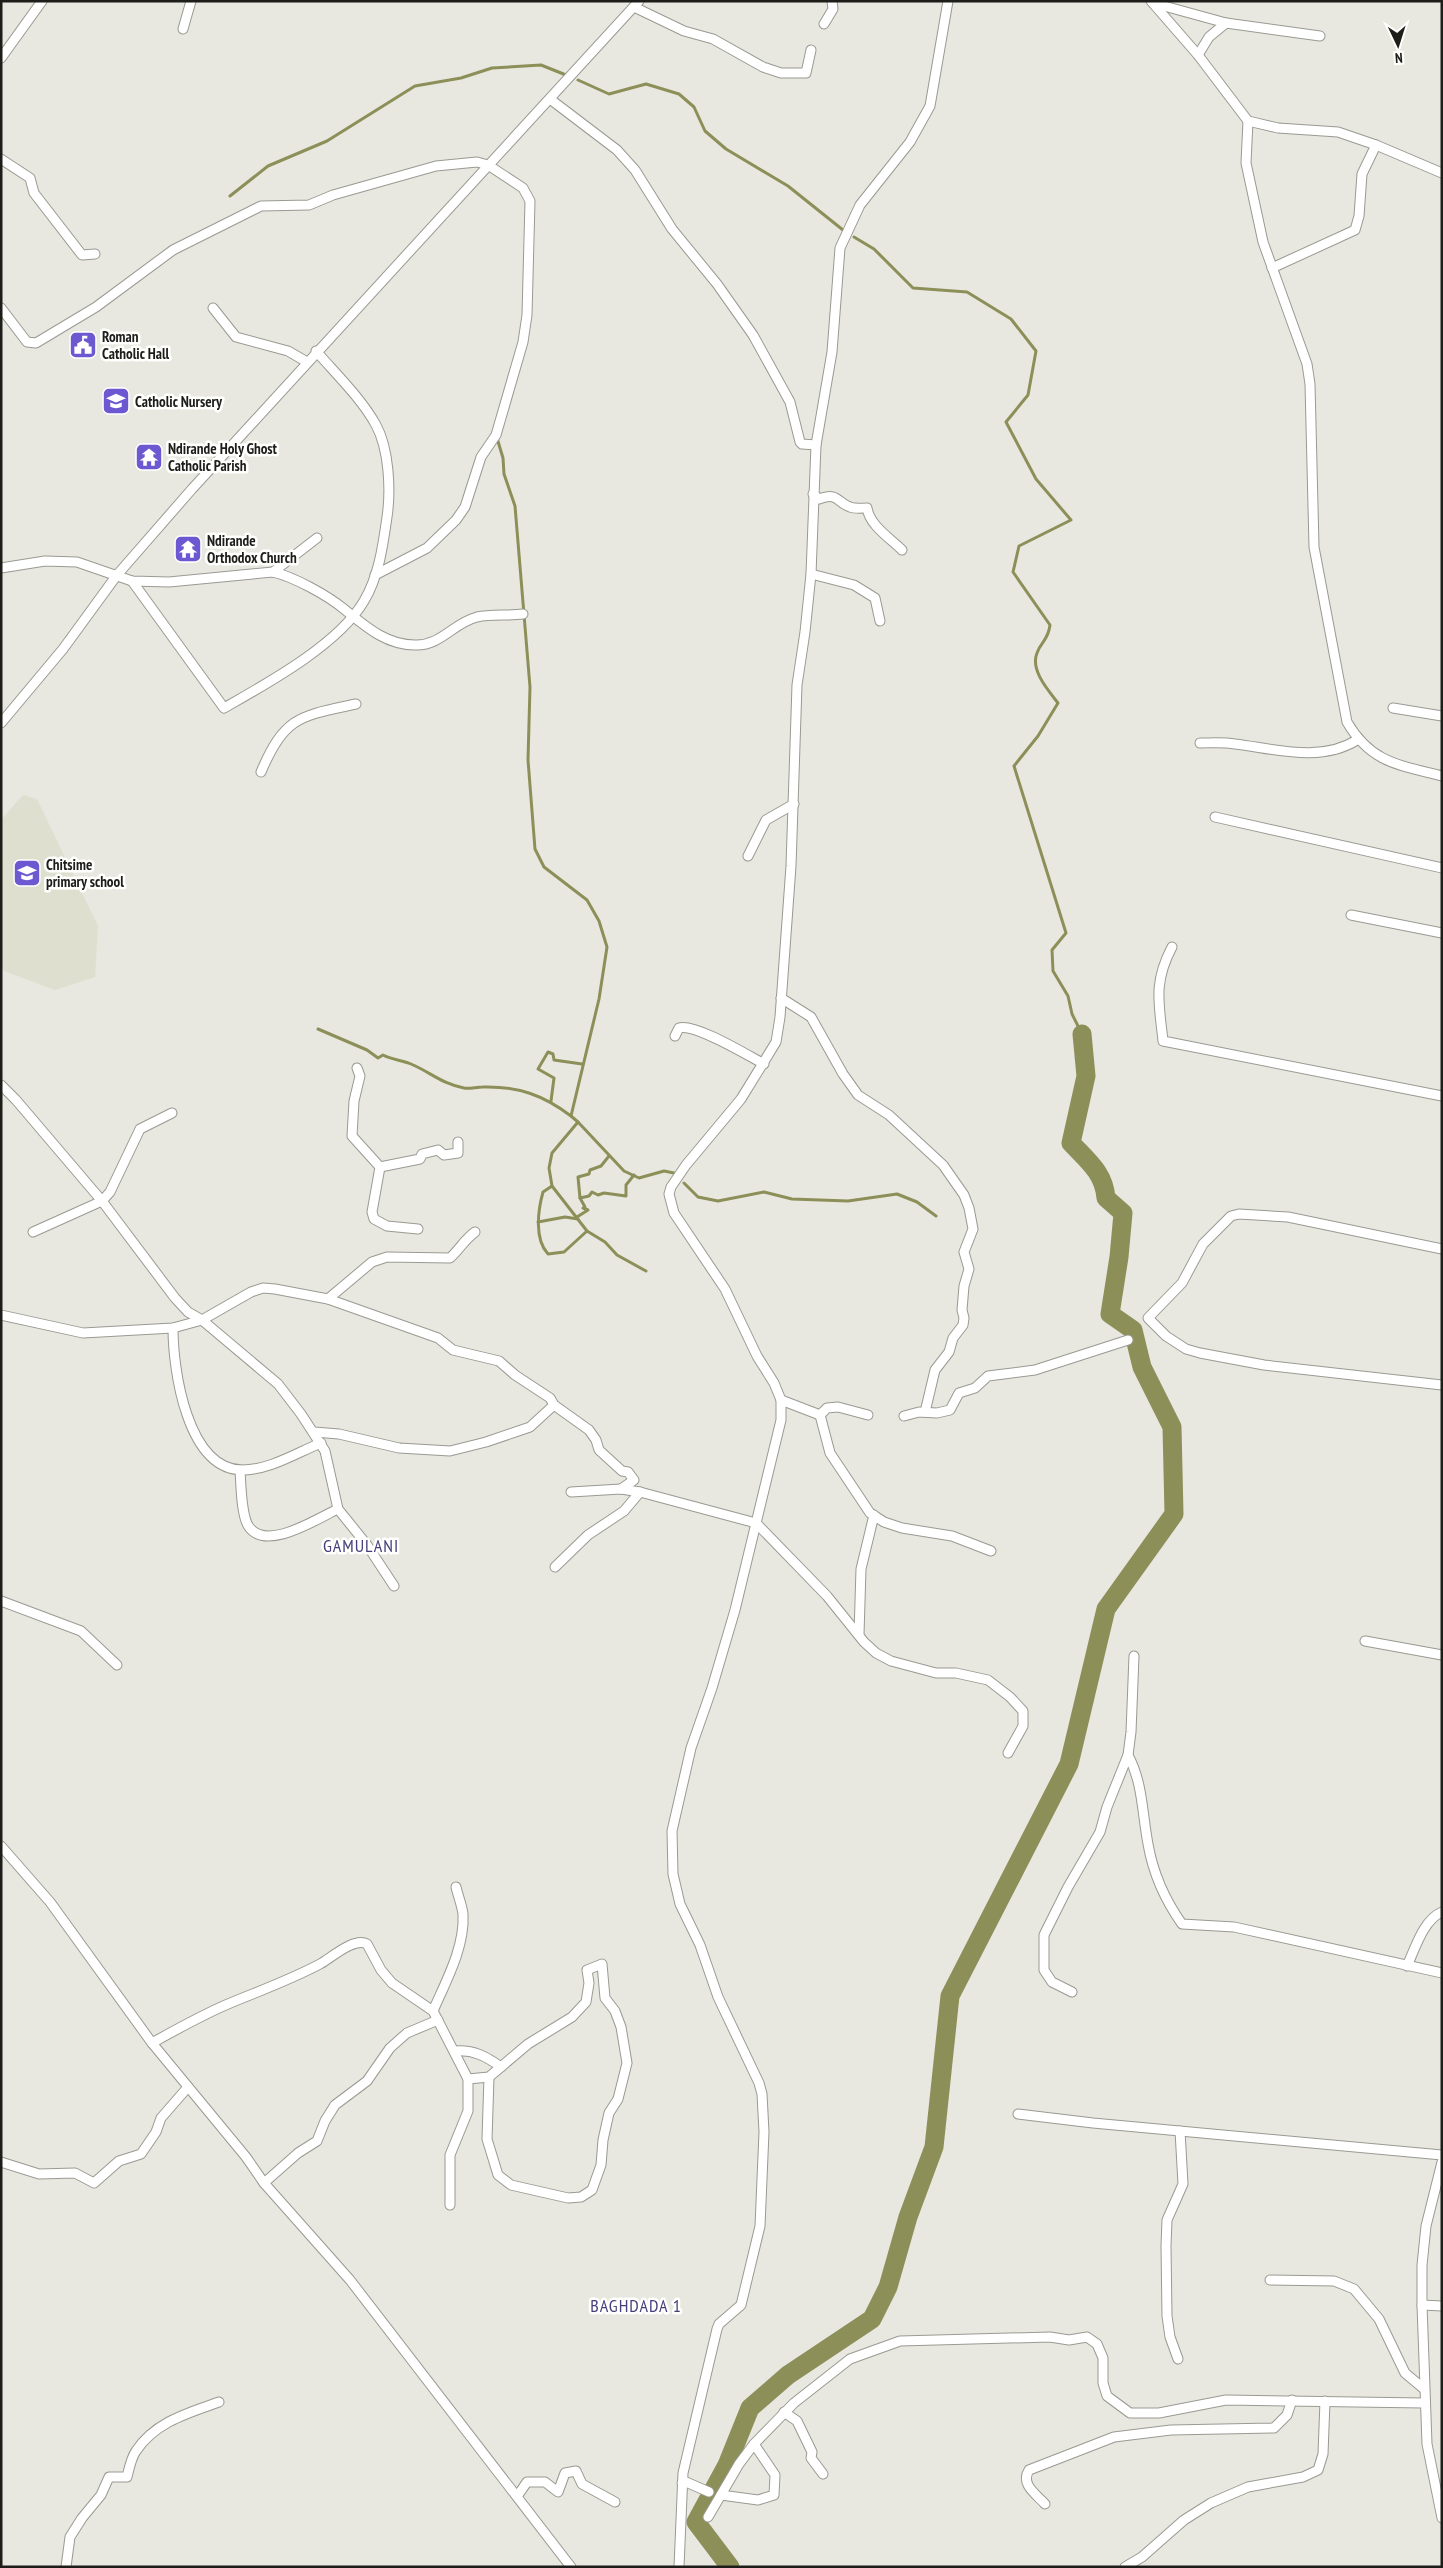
<svg xmlns="http://www.w3.org/2000/svg" width="1443" height="2568" font-family="'PT Sans Narrow',sans-serif">
	<style>
		.built { fill: #dedfcf }
		.lines { fill: none; stroke-linecap: round; stroke-linejoin: round }
		.stream { stroke: #8d8f59; stroke-width: 3 }
		.river { stroke: #8d8f59; stroke-width: 19 }
		.street-casing { stroke: #999a92; stroke-width: 11 }
		.street { stroke: #fff; stroke-width: 9 }
		.labels { text-anchor: middle; dominant-baseline: central; stroke-width: 5; stroke-linejoin: round; paint-order: stroke }
		.poi-label { font-size: 15px; font-weight: bold; fill: #1d1d1a; stroke: #fffffe; text-anchor: start }
		.quarter-label { font-size: 18px; letter-spacing: 1px; fill: #453e7b; stroke: #fffffe }
	</style>
	<rect width="100%" height="100%" fill="#e8e8e0"/>
	<path class="built" d="M 23,795 L 37,799 L 98,926 L 95,977 L 55,990 L 4,971 L 1,964 L 1,820 Z"/>
	<g class="lines">
		<g class="stream">
			<path d="M 578,80 L 609,94 L 646,84 L 679,94 L 694,107 L 705,131 L 726,149 L 788,186 L 843,230"/>
			<path d="M 230,196 L 268,166 L 327,141 L 415,86 L 461,78 L 492,68 L 541,65 L 566,75"/>
			<path d="M 854,237 L 874,249 L 913,288 L 967,292 L 1011,319 L 1036,351 L 1028,395 L 1006,422 L 1036,479 L 1071,520 L 1019,546 L 1013,572 L 1050,625 C 1048,641 1041,641 1037,653 C 1030,670 1048,690 1058,703 L 1038,736 L 1014,766 L 1066,933 L 1052,950 L 1053,971 L 1068,996 L 1072,1014 L 1082,1034"/>
			<path d="M 497,438 L 503,458 L 504,474 L 515,506 L 530,687 L 528,760 L 535,849 L 544,867 L 587,900 L 599,921 L 607,947 L 599,999 L 571,1116 L 578,1122 L 552,1153 L 549,1168 L 552,1186 L 587,1231 L 605,1242 L 617,1255 L 646,1271"/>
			<path d="M 318,1029 L 367,1050 L 378,1058 L 383,1055 C 392,1060 402,1060 411,1064 C 430,1072 442,1084 464,1088 C 470,1089 476,1087 483,1087 C 518,1086 543,1095 571,1116"/>
			<path d="M 551,1101 L 554,1078 L 538,1069 L 548,1052 L 553,1054 L 554,1060 L 582,1064"/>
			<path d="M 578,1122 L 624,1171 L 639,1178 L 664,1171 L 674,1173"/>
			<path d="M 684,1183 L 698,1197 L 718,1201 L 764,1192 L 792,1199 L 848,1201 L 897,1194 L 917,1202 L 936,1216"/>
			<path d="M 552,1186 L 543,1192 C 538,1210 534,1239 548,1254 L 564,1252 L 587,1231"/>
			<path d="M 580,1198 L 589,1196 L 592,1192 L 598,1195 L 604,1193 L 626,1196 L 626,1185 L 634,1175"/>
			<path d="M 577,1217 L 588,1210 L 583,1208 L 585,1207 L 580,1198 L 578,1177 L 589,1174 L 590,1170 L 601,1166 L 609,1156"/>
			<path d="M 538,1222 L 565,1217 L 578,1219"/>
		</g>
		<path class="river" d="M 730,2567 L 696,2522 L 727,2465 L 750,2408 L 788,2375 L 872,2319 L 888,2287 L 908,2217 L 934,2147 L 950,1996 L 1069,1764 L 1106,1609 L 1174,1514 L 1172,1427 L 1142,1367 L 1133,1330 L 1110,1314 L 1119,1257 L 1123,1213 L 1106,1198 C 1104,1173 1088,1161 1071,1143 L 1086,1076 L 1082,1034"/>
		<g class="street-casing">
			<g id="street">
				<path d="M 1151,1 L 1198,55 L 1248,121 L 1278,128 L 1338,132 L 1376,145 L 1442,173"/>
				<path d="M 1153,3 L 1226,23 L 1320,36"/>
				<path d="M 634,7 L 684,31 L 713,39 L 763,67 L 781,73 L 806,73 L 811,50"/>
				<path d="M 824,24 L 833,9 L 832,1"/>
				<path d="M 183,29 L 191,1"/>
				<path d="M 1198,55 L 1209,37 L 1226,23"/>
				<path d="M 1,58 L 42,1"/>
				<path d="M 550,99 L 617,150 L 635,170 L 672,229 L 717,284 L 753,335 L 790,402 L 800,442 L 802,444 L 816,445"/>
				<path d="M 1248,121 L 1246,163 L 1263,242 L 1307,364 L 1310,384 L 1314,547 L 1347,722 C 1371,763 1399,765 1442,776"/>
				<path d="M 1,159 L 30,178 L 34,193 L 82,255 L 95,254"/>
				<path d="M 1272,268 L 1355,230 L 1359,216 L 1362,174 L 1376,145"/>
				<path d="M 1,308 L 27,342 L 36,343 L 96,307 L 173,250 L 261,206 L 309,205 L 333,195 L 436,166 L 477,162 L 488,165 L 523,188 L 530,201 L 527,315 L 523,342 L 496,435 L 481,457 L 465,507 L 456,520 L 427,548 L 375,575"/>
				<path d="M 213,308 L 236,337 L 288,351 L 307,362"/>
				<path d="M 813,494 L 819,499 C 839,492 836,502 850,507 C 855,509 861,508 867,508 C 870,526 890,538 902,550"/>
				<path d="M 1,568 L 45,561 L 77,562 L 132,581 L 169,582 L 273,572 C 294,577 327,595 344,609 C 365,626 386,645 415,645 C 441,646 453,623 477,617 C 491,614 508,616 523,614"/>
				<path d="M 273,572 L 317,538"/>
				<path d="M 811,574 L 854,585 L 875,598 L 880,621"/>
				<path d="M 132,581 L 224,708 C 268,683 339,644 364,601 C 379,576 383,545 387,517 C 391,490 389,449 376,425 C 361,398 336,374 316,351"/>
				<path d="M 1393,708 L 1442,716"/>
				<path d="M 1,723 L 63,649 L 117,575 L 192,489 L 639,1"/>
				<path d="M 1200,743 C 1212,743 1224,742 1235,744 C 1276,749 1320,763 1357,740"/>
				<path d="M 261,772 C 285,716 300,716 356,704"/>
				<path d="M 1215,817 L 1442,868"/>
				<path d="M 748,856 L 766,820 L 794,804"/>
				<path d="M 1351,915 L 1442,933"/>
				<path d="M 1172,947 C 1153,983 1159,1003 1163,1041 L 1442,1096"/>
				<path d="M 781,998 L 811,1017 L 843,1074 L 858,1095 L 889,1115 L 943,1165 L 964,1195 L 969,1208 L 973,1229 L 964,1252 L 969,1269 L 964,1286 L 962,1310 L 964,1318 L 963,1325 L 953,1338 L 949,1352 L 935,1370 L 925,1412"/>
				<path d="M 675,1036 L 679,1028 C 695,1023 747,1055 764,1064"/>
				<path d="M 357,1068 L 360,1076 L 354,1101 L 352,1136 L 380,1167 L 372,1212 L 374,1219 L 387,1226 L 418,1229"/>
				<path d="M 1,1085 L 16,1100 L 102,1201 L 175,1298 L 188,1312 L 202,1320 L 278,1384 L 301,1414 L 325,1451 L 338,1509 L 367,1545 L 394,1586"/>
				<path d="M 380,1167 L 420,1159 L 422,1154 L 438,1150 L 444,1155 L 458,1153 L 458,1142"/>
				<path d="M 33,1232 L 102,1201 L 110,1192 L 140,1129 L 172,1113"/>
				<path d="M 1442,1249 L 1288,1217 L 1239,1214 L 1231,1216 L 1203,1244 L 1182,1283 L 1148,1318 L 1166,1336 L 1186,1349 L 1200,1353 L 1264,1365 L 1442,1385"/>
				<path d="M 328,1299 L 372,1262 L 387,1257 L 450,1258 C 460,1249 464,1240 475,1232"/>
				<path d="M 1,1315 L 83,1333 L 173,1328 L 202,1320 L 251,1292 L 263,1288 L 275,1289 L 328,1299 L 438,1338 L 453,1350 L 499,1361 L 515,1375 L 550,1398 L 554,1405 L 589,1430 L 596,1440 L 599,1450 L 622,1471 L 628,1472 L 634,1480 L 621,1489"/>
				<path d="M 173,1328 C 173,1370 187,1469 242,1470 C 270,1470 296,1453 321,1443"/>
				<path d="M 781,1400 L 820,1415"/>
				<path d="M 820,1415 L 830,1453 L 870,1513 L 884,1522 L 902,1528 L 952,1536 L 991,1551"/>
				<path d="M 820,1415 L 827,1408 L 838,1407 L 868,1415"/>
				<path d="M 904,1416 L 919,1412 L 937,1413 L 950,1410 L 959,1393 L 975,1388 L 988,1376 L 1035,1370 L 1128,1340"/>
				<path d="M 314,1432 L 339,1434 L 399,1448 L 450,1451 L 486,1442 L 530,1427 L 554,1405"/>
				<path d="M 240,1470 C 241,1484 241,1516 249,1527 C 267,1552 318,1518 338,1509"/>
				<path d="M 571,1492 L 621,1489 L 640,1492 L 756,1523 L 827,1596 L 864,1642 L 876,1653 L 891,1661 L 936,1673 L 956,1673 L 988,1680 L 1010,1697 L 1023,1711 L 1023,1726 L 1008,1753"/>
				<path d="M 555,1567 L 588,1535 L 624,1511 L 640,1492"/>
				<path d="M 1,1601 L 81,1631 L 117,1665"/>
				<path d="M 859,1634 L 861,1569 L 874,1515"/>
				<path d="M 1365,1641 L 1442,1655"/>
				<path d="M 1128,1755 C 1143,1783 1142,1813 1148,1844 C 1153,1873 1165,1900 1182,1924 L 1234,1927 L 1442,1973"/>
				<path d="M 1,1846 L 50,1902 L 152,2043 L 246,2157 L 264,2183 L 350,2280 L 571,2567"/>
				<path d="M 1407,1966 C 1415,1949 1423,1920 1442,1912"/>
				<path d="M 1072,1992 L 1052,1982 L 1044,1970 L 1044,1935 L 1068,1887 L 1100,1832 L 1107,1807 L 1128,1755 L 1131,1732 L 1134,1656"/>
				<path d="M 433,2011 C 446,1981 465,1947 463,1914 C 462,1905 458,1896 456,1887"/>
				<path d="M 152,2043 C 177,2029 202,2015 228,2004 C 259,1991 290,1980 320,1964 C 331,1958 354,1937 367,1944 L 381,1970 L 392,1983 L 433,2011 L 468,2079 L 468,2111 L 450,2155 L 450,2205"/>
				<path d="M 455,2051 C 473,2049 487,2057 501,2067"/>
				<path d="M 468,2079 L 489,2077 L 528,2044 L 572,2017 L 586,2002 L 589,1983 L 587,1970 L 602,1964 L 605,1998 L 615,2011 L 621,2027 L 627,2063 L 618,2099 L 609,2113 L 603,2140 L 601,2165 L 592,2190 L 581,2197 L 568,2198 L 511,2185 L 498,2175 L 487,2139 L 489,2077"/>
				<path d="M 1018,2114 L 1093,2123 L 1442,2155"/>
				<path d="M 1,2162 L 39,2174 L 75,2173 L 94,2183 L 119,2161 L 141,2154 L 156,2132 L 161,2118 L 188,2087"/>
				<path d="M 1442,2162 L 1426,2226 L 1422,2265 L 1422,2305 L 1427,2444 L 1442,2518"/>
				<path d="M 264,2183 L 298,2153 L 317,2141 L 325,2121 L 335,2105 L 367,2081 L 390,2048 L 407,2033 L 438,2020"/>
				<path d="M 1270,2280 L 1334,2281 L 1354,2289 L 1379,2319 L 1405,2373 L 1423,2388"/>
				<path d="M 1422,2305 L 1442,2306"/>
				<path d="M 1178,2359 L 1170,2337 L 1167,2316 L 1166,2246 L 1167,2220 L 1183,2184 L 1180,2131"/>
				<path d="M 784,2412 L 797,2421 L 812,2452 L 811,2458 L 823,2474"/>
				<path d="M 682,2483 L 686,2482 L 709,2492"/>
				<path d="M 518,2495 L 527,2482 L 545,2482 L 558,2492 L 565,2473 L 576,2471 L 582,2484 L 615,2502"/>
				<path d="M 721,2495 L 758,2500 L 774,2495 L 775,2475 L 754,2444"/>
				<path d="M 1045,2504 C 1036,2494 1020,2484 1029,2470 L 1114,2437 L 1171,2430 L 1274,2428 L 1287,2415 L 1292,2400"/>
				<path d="M 708,2517 L 739,2464 L 754,2444 L 794,2403 L 850,2359 L 900,2341 L 1050,2337 L 1069,2340 L 1087,2337 L 1097,2344 L 1103,2358 L 1103,2383 L 1107,2396 L 1130,2413 L 1159,2413 L 1226,2400 L 1424,2403"/>
				<path d="M 66,2567 L 70,2537 L 82,2518 L 101,2495 L 109,2477 L 127,2477 C 129,2469 131,2458 136,2451 C 155,2422 188,2413 219,2402"/>
				<path d="M 679,2567 L 683,2473 L 717,2329 L 719,2324 L 741,2305 L 760,2226 L 764,2132 L 762,2094 L 759,2083 L 718,1997 L 700,1945 L 680,1904 L 673,1874 L 672,1831 L 691,1748 L 712,1688 L 735,1610 L 781,1420 L 781,1400 L 774,1383 L 757,1356 L 725,1289 L 674,1213 L 669,1194 L 671,1187 L 686,1165 L 741,1099 L 776,1042 L 780,1017 L 791,866 L 797,685 L 805,632 L 811,574 L 816,445 L 832,352 L 840,248 L 860,205 L 910,142 L 930,106 L 948,1"/>
				<path d="M 1125,2567 L 1142,2557 L 1184,2520 L 1211,2503 L 1248,2487 L 1303,2477 L 1318,2470 L 1323,2454 L 1325,2401"/>
			</g>
		</g>
		<use href="#street" class="street"/>
	</g>
	<defs>
		<g id="civic-square" transform="scale(1.4375)"><rect x="-9" y="-9" width="18" height="18" rx="4" fill="#6c58d1" stroke="#fffffe"/><path d="M-.6-6.5H3V-4.5H.6V-3L4-1V1h2V6H-6V1h2V-1L-.6-3ZM-1.2 2.5V6h2.4V2.5Z" fill="#fff"/></g>
		<g id="school-square" transform="scale(1.4375)"><rect x="-9" y="-9" width="18" height="18" rx="4" fill="#6c58d1" stroke="#fffffe"/><path d="M0-5L7-2L0 1L-7-2ZM-4 1L0 2.5L4 1V4Q0 6-4 4Z" fill="#fff"/></g>
		<g id="temple-square" transform="scale(1.4375)"><rect x="-9" y="-9" width="18" height="18" rx="4" fill="#6c58d1" stroke="#fffffe"/><path d="M0-6L5-2H3V0L6.5 2.5H4V6H1.5V3h-3V6H-4V2.5H-6.5L-3 0V-2H-5Z" fill="#fff"/></g>
	</defs>
	<g fill-rule="evenodd">
		<use href="#civic-square" x="83" y="345"/>
		<use href="#school-square" x="116" y="401"/>
		<use href="#temple-square" x="149" y="457"/>
		<use href="#temple-square" x="188" y="549"/>
		<use href="#school-square" x="27" y="873"/>
	</g>
	<g class="labels">
		<g class="poi-label">
			<text x="102" y="336">Roman<tspan x="102" dy="17">Catholic Hall</tspan></text>
			<text x="135" y="401">Catholic Nursery</text>
			<text x="168" y="448">Ndirande Holy Ghost<tspan x="168" dy="17">Catholic Parish</tspan></text>
			<text x="207" y="540">Ndirande<tspan x="207" dy="17">Orthodox Church</tspan></text>
			<text x="46" y="864">Chitsime<tspan x="46" dy="17">primary school</tspan></text>
		</g>
		<g class="quarter-label">
			<text x="361" y="1545">GAMULANI</text>
			<text x="636" y="2305">BAGHDADA 1</text>
		</g>
	</g>
	<rect width="1443" height="2568" fill="none" stroke="#1d1d1a" stroke-width="5"/>
	<g transform="translate(1398 45) rotate(176)" stroke="#fffffe" stroke-width="4" paint-order="stroke">
	<path d="M0-4L9 19L0 12L-9 19Z" fill="#1d1d1a"/>
	<text y="-8" font-size="14" font-weight="bold" text-anchor="middle" fill="#1d1d1a">N</text>
	</g>
</svg>
